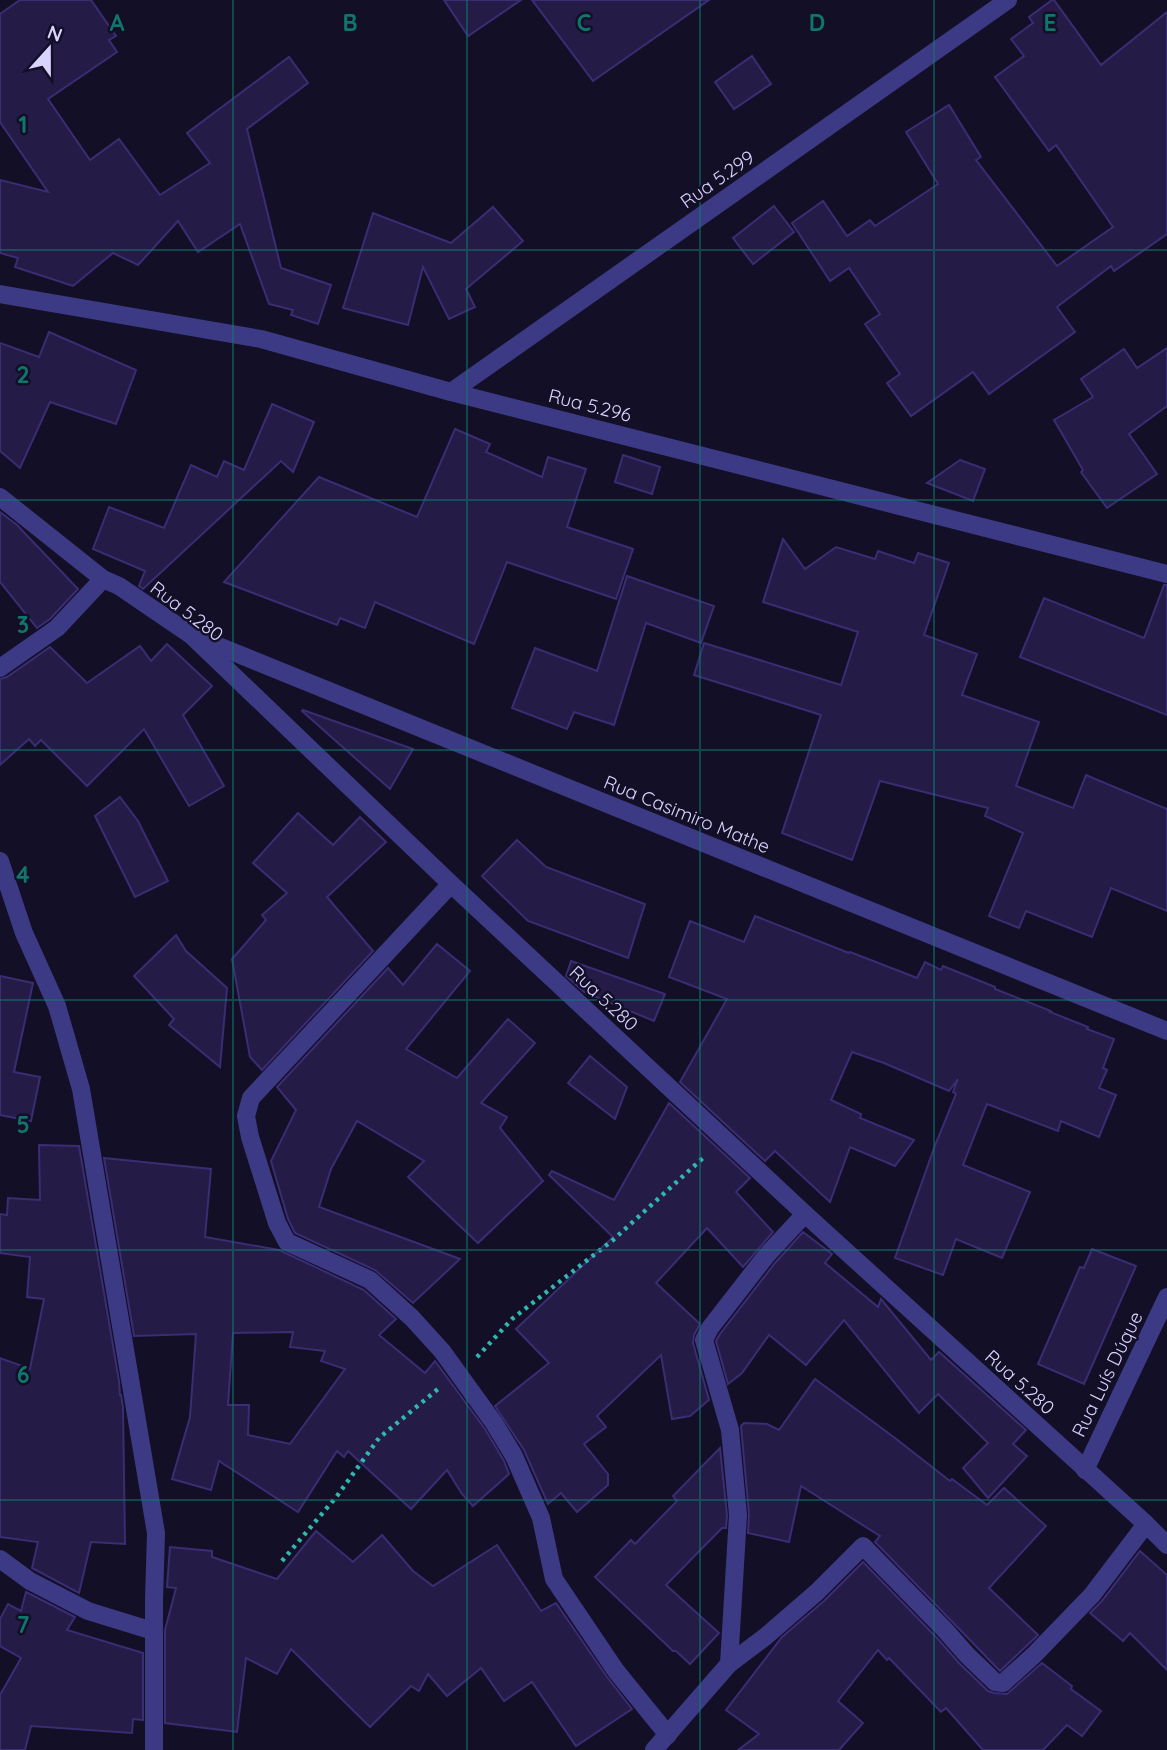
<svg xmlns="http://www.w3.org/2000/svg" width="1167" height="1750" font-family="Quicksand,sans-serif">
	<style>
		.building { fill: #241b47; stroke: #3b2d73; stroke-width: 2; fill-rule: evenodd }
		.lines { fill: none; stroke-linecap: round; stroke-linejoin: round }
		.path { stroke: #2fb8b0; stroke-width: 4.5; stroke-dasharray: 3.5 5; stroke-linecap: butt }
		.minor { stroke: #3d3a85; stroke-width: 18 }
		.grid { fill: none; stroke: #0f766e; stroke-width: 2; stroke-opacity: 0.55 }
		.labels { text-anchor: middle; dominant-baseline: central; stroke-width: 5; stroke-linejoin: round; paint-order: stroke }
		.street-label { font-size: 19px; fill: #d9d4ff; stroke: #130f26 }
		.grid-label { font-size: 23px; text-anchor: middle; font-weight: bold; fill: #0f766e; stroke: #130f26; stroke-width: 5; stroke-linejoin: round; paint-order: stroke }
	</style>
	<rect width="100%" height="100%" fill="#130f26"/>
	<g class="building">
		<path d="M 20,0 L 91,0 L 116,36 L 109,40 L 117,52 L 48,99 L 90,160 L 119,139 L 160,195 L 210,163 L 187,133 L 289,57 L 308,83 L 247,129 L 281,268 L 331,285 L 318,324 L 291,315 L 293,310 L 269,304 L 240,224 L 198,252 L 178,221 L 138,265 L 113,253 L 73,286 L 15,267 L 18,258 L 0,253 L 0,180 L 48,192 L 0,122 L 0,14 Z"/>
		<path d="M 444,0 L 521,0 L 468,36 Z"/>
		<path d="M 532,0 L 709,0 L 593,81 Z"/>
		<path d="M 1052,0 L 1054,0 L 1101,65 L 1167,12 L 1167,234 L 1114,271 L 1111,266 L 1057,307 L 1075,332 L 989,394 L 973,372 L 911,416 L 887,383 L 900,374 L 865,324 L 880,314 L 849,268 L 830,281 L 792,223 L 823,201 L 847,236 L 870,220 L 875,226 L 938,184 L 906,132 L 949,105 L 981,157 L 976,160 L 1057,266 L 1113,227 L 1056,145 L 1049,151 L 995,77 L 1024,56 L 1011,39 L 1033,23 L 1029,17 Z"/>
		<path d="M 752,56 L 771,84 L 734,109 L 715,82 Z"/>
		<path d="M 774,206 L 794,232 L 753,264 L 733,238 Z"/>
		<path d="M 493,207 L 523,241 L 466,289 L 475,307 L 449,319 L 423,267 L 408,325 L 343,308 L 373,213 L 451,243 Z"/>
		<path d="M 49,332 L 136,370 L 116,424 L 50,402 L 20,468 L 0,451 L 0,343 L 39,357 Z"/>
		<path d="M 1167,348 L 1167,406 L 1129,434 L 1157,474 L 1107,508 L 1081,472 L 1083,470 L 1054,420 L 1093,397 L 1081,379 L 1124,349 L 1137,368 Z"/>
		<path d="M 272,404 L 314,422 L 293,472 L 281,461 L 143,589 L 139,586 L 145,571 L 93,549 L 109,507 L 164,528 L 191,465 L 217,477 L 224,461 L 244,470 Z"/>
		<path d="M 455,429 L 490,444 L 486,452 L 542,477 L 548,457 L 586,469 L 567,527 L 633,549 L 616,599 L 507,562 L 474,644 L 375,602 L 365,628 L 340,618 L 337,625 L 224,582 L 319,477 L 417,517 Z"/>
		<path d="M 623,455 L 660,467 L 652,494 L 615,482 Z"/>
		<path d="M 960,460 L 985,469 L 973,501 L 927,483 Z"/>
		<path d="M 0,512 L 17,525 L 78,589 L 50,619 L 37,628 L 0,582 Z"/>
		<path d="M 783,539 L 805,569 L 836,547 L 875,559 L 878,551 L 914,563 L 918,553 L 949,563 L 924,635 L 977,654 L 962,695 L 1039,722 L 1016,786 L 1073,808 L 1086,775 L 1167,809 L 1167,911 L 1111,888 L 1092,937 L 1026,911 L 1019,928 L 989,916 L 1023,833 L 985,816 L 988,808 L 880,781 L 852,860 L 782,833 L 821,715 L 694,675 L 704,643 L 841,685 L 858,632 L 763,602 Z"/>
		<path d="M 627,576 L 714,606 L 701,643 L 646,623 L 614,725 L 574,712 L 567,729 L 512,708 L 535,648 L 597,671 Z"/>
		<path d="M 1164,585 L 1167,585 L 1167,715 L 1020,657 L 1044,598 L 1144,638 Z"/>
		<path d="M 167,644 L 212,686 L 183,715 L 224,786 L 189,806 L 144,729 L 87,786 L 41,740 L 35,746 L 29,739 L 0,765 L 0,679 L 7,677 L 50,647 L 87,683 L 140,646 L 151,661 Z"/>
		<path d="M 303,710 L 413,749 L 390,789 L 302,711 Z"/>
		<path d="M 120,797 L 138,821 L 168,881 L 135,897 L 95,816 Z"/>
		<path d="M 298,813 L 333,845 L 360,817 L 386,842 L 327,897 L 373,951 L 262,1070 L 250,1057 L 232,959 L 266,920 L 262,915 L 287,893 L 253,863 Z"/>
		<path d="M 517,840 L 546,867 L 645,904 L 628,958 L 528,921 L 482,876 Z"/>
		<path d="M 755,916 L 849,953 L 850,952 L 917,978 L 925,962 L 941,970 L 943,966 L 995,987 L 995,989 L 1051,1011 L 1050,1012 L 1088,1027 L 1087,1029 L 1114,1039 L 1103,1068 L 1107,1070 L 1099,1088 L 1116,1095 L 1099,1137 L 1061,1121 L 1058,1131 L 987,1104 L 963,1165 L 1030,1192 L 1002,1258 L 956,1239 L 943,1275 L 895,1258 L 934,1148 L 956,1094 L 953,1092 L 958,1079 L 949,1091 L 884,1063 L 852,1052 L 831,1100 L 861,1114 L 860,1118 L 914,1140 L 895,1166 L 850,1147 L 830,1202 L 775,1151 L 765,1161 L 680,1082 L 727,999 L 669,977 L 690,921 L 744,942 Z"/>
		<path d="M 176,935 L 186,951 L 227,988 L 220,1067 L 169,1025 L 174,1019 L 134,976 Z"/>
		<path d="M 437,944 L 470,971 L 406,1049 L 457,1078 L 508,1019 L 535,1043 L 481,1103 L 507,1117 L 500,1128 L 543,1181 L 478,1243 L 408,1177 L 424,1161 L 357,1121 L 331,1169 L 319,1207 L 460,1259 L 413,1303 L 375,1270 L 295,1233 L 288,1219 L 271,1161 L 296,1110 L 277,1087 L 388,968 L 403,985 Z"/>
		<path d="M 571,961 L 665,994 L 654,1021 L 584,992 L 566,976 Z"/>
		<path d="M 0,976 L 33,983 L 14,1072 L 40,1077 L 31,1121 L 0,1115 Z"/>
		<path d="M 590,1056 L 627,1087 L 615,1119 L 568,1083 Z"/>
		<path d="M 669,1103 L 750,1178 L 736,1192 L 773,1232 L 743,1267 L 707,1228 L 656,1283 L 700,1324 L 694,1335 L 693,1343 L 709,1400 L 690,1416 L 672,1419 L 661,1355 L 597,1416 L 606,1427 L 584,1444 L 608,1474 L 608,1485 L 577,1512 L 561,1493 L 548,1504 L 524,1450 L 495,1406 L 549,1363 L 516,1329 L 613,1237 L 549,1175 L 552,1171 L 614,1200 Z"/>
		<path d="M 39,1145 L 79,1146 L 119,1381 L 120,1395 L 121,1395 L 123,1407 L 125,1544 L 91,1542 L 79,1593 L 32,1568 L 38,1542 L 0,1537 L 0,1358 L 30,1369 L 44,1299 L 27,1297 L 30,1257 L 0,1253 L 0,1214 L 7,1215 L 8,1198 L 40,1200 Z"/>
		<path d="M 104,1158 L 211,1169 L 205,1237 L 279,1250 L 364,1290 L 396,1319 L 379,1335 L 425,1373 L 435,1361 L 485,1429 L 504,1461 L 509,1474 L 473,1506 L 462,1494 L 447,1470 L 411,1509 L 348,1451 L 344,1457 L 337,1451 L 298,1512 L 219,1461 L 211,1490 L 172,1479 L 190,1417 L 196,1334 L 134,1336 ZM 293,1332 L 290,1347 L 325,1351 L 321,1361 L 345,1369 L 290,1444 L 248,1435 L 249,1405 L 228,1405 L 233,1333 Z"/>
		<path d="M 803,1232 L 832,1254 L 825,1263 L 878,1307 L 881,1299 L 931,1360 L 939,1352 L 1026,1430 L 1013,1444 L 1027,1456 L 988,1498 L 963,1468 L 988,1443 L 938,1394 L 919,1413 L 844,1320 L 806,1365 L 769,1335 L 742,1373 L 728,1384 L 716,1341 L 720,1334 L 775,1263 Z"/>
		<path d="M 1092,1249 L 1136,1266 L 1084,1384 L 1038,1364 L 1080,1267 L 1084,1268 Z"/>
		<path d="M 815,1379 L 895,1438 L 950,1481 L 952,1479 L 987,1505 L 1004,1488 L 1046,1526 L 989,1588 L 1038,1635 L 1000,1671 L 875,1542 L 880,1536 L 801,1486 L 789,1542 L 748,1533 L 749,1514 L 741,1426 L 744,1423 L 767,1424 L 779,1430 Z"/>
		<path d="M 720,1448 L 727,1515 L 726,1528 L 722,1528 L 666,1585 L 719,1633 L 690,1664 L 676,1651 L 673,1651 L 595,1577 L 631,1540 L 635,1544 L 677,1501 L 673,1496 Z"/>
		<path d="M 316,1531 L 353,1562 L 382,1535 L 413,1571 L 433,1586 L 497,1545 L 541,1611 L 556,1603 L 607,1677 L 632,1709 L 576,1746 L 532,1682 L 504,1701 L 481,1668 L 447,1696 L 428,1674 L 419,1691 L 411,1686 L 370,1727 L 291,1649 L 277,1674 L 246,1658 L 237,1732 L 165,1723 L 165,1630 L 176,1588 L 167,1587 L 170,1547 L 212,1551 L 212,1557 L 277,1579 Z"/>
		<path d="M 1140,1551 L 1167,1575 L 1167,1670 L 1130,1633 L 1123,1641 L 1090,1613 L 1101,1602 Z"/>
		<path d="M 863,1562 L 937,1638 L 959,1663 L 988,1691 L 994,1693 L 1007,1694 L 1042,1663 L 1072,1686 L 1071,1689 L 1101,1711 L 1082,1736 L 1067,1725 L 1043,1750 L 983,1750 L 946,1708 L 941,1712 L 889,1658 L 887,1660 L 878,1650 L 838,1701 L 863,1723 L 839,1750 L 738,1750 L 759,1734 L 726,1710 L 782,1637 L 824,1601 Z"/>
		<path d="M 26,1592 L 75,1617 L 67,1630 L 143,1653 L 143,1720 L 133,1719 L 132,1733 L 31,1726 L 25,1750 L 0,1750 L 0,1695 L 21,1658 L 0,1646 L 0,1619 L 8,1604 L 21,1611 Z"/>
	</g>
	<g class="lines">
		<g class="path">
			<path d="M 477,1357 L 512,1319 L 613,1240 L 704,1157"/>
			<path d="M 282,1561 L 337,1496 L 379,1438 L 438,1389"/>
		</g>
		<g class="minor">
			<path d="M 0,294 L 261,339 L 451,392 L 1167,574"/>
			<path d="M 451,392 L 1008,0"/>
			<path d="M 0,497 L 103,579 L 119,586 L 191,635 L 451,884 L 805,1214 L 1146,1524 L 1167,1545"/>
			<path d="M 201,639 L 1167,1031"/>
			<path d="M 0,668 L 57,628 L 103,579"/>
			<path d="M 0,861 L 24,933 L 57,1006 L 81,1089 L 156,1533 L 154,1601 L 154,1750"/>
			<path d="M 451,884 L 251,1098 L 246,1116 L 250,1137 L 277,1223 L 287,1242 L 370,1280 L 412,1318 L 442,1351 L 494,1423 L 514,1456 L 541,1518 L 554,1579 L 616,1671 L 668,1735"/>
			<path d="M 1085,1470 L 1167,1297"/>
			<path d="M 0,1559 L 30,1581 L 88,1611 L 153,1631"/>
			<path d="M 729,1664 L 738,1515 L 730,1430 L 704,1340 L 710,1328 L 766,1256 L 805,1214"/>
			<path d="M 654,1750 L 729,1664 L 765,1637 L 817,1592 L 863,1546 L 945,1630 L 967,1655 L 995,1682 L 1003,1683 L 1034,1655 L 1092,1595 L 1146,1524"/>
		</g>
	</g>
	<path class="grid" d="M 233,0 L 233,1750M 467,0 L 467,1750M 700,0 L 700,1750M 934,0 L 934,1750M 0,250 L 1167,250M 0,500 L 1167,500M 0,750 L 1167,750M 0,1000 L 1167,1000M 0,1250 L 1167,1250M 0,1500 L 1167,1500"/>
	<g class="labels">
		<g class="street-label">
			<text transform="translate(717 179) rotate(-35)">Rua 5.299</text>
			<text transform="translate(590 405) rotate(14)">Rua 5.296</text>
			<text transform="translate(187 611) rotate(37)">Rua 5.280</text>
			<text transform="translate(687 814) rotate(22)">Rua Casimiro Mathe</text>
			<text transform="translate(604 998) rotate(43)">Rua 5.280</text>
			<text transform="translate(1107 1374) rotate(-64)">Rua Luís Dúque</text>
			<text transform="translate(1020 1382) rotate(42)">Rua 5.280</text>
		</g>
	</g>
	<g class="grid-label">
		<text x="117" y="31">A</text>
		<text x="350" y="31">B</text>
		<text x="584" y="31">C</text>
		<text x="817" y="31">D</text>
		<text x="1050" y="31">E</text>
		<text x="23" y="133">1</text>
		<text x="23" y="383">2</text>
		<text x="23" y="633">3</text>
		<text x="23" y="883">4</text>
		<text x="23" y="1133">5</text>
		<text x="23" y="1383">6</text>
		<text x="23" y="1633">7</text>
	</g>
	<g transform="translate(49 49) rotate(21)" stroke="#130f26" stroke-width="5" paint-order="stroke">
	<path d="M0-5L12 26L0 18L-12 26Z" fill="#d9d4ff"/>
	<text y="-10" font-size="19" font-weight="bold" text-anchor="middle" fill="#d9d4ff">N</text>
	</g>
</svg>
